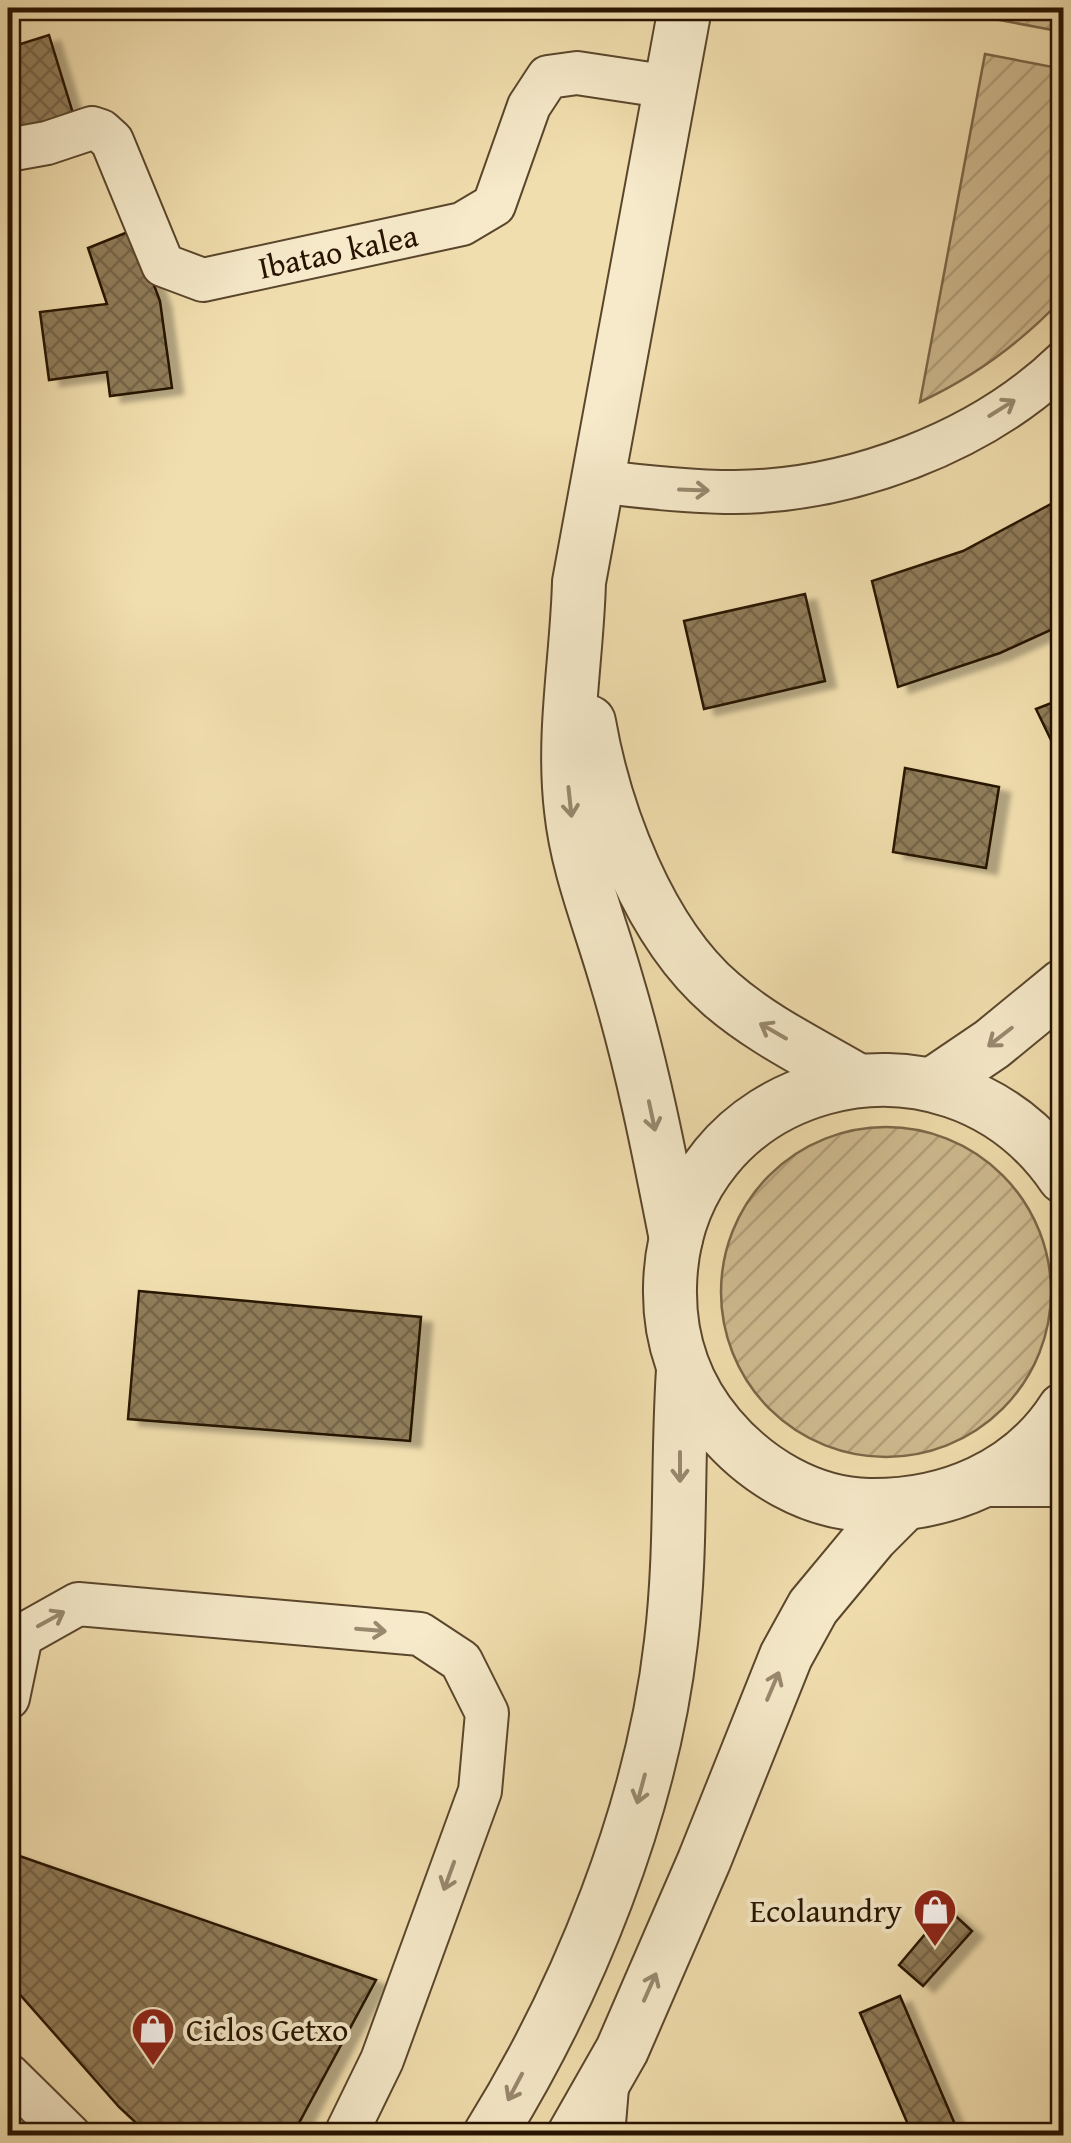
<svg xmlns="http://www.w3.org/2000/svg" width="1071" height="2143" font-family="'Gentium Book Plus',serif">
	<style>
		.garden { fill: url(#garden-furrows); stroke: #7b6748; stroke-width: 2.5 }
		.building { fill: url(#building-cross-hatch); stroke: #271300; stroke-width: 2.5; filter: url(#shadow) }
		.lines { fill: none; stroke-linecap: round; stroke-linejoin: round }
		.service-casing { stroke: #5a462c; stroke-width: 24 }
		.minor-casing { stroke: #5a462c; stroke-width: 46 }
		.tertiary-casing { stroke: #5a462c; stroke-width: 56 }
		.service { stroke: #f6eaca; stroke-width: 20 }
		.minor { stroke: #f6eaca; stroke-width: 42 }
		.tertiary { stroke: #f6eaca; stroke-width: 52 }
		.oneway { stroke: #99896f }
		.labels { text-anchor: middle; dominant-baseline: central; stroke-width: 8; stroke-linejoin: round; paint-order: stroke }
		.street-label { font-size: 32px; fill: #271300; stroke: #f6eaca }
		.poi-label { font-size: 32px; fill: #271300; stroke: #f6eaca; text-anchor: end }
	</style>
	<defs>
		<pattern id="garden-furrows" width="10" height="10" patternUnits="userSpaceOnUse" patternTransform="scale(2.5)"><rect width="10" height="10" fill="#cfbb90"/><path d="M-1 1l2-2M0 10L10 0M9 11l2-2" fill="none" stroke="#b2a07a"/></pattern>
		<pattern id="building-cross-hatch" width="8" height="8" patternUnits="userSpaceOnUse" patternTransform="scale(2.5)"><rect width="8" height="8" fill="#907d5a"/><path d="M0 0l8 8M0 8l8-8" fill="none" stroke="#766548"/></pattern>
		<filter id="shadow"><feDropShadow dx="11" dy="6" stdDeviation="2.5" flood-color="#0004"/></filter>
	</defs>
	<rect width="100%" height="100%" fill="#f1deae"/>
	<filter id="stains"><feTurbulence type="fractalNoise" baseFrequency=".002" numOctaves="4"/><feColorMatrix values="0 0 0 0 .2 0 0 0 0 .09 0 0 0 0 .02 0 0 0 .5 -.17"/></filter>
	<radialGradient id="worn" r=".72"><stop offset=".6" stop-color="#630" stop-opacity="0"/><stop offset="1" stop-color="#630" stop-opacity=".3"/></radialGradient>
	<g class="garden">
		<path d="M 996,8 L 1063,8 L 1063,32 L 994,19 Z"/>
		<path d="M 985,54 L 1063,69 L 1063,298 C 1021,343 976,376 920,402 Z"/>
		<circle cx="886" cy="1292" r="165"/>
	</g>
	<g class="building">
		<path d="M 49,35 L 75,120 L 14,138 L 8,117 L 8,48 Z"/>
		<path d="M 133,230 L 160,301 L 172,388 L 110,396 L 107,372 L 49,380 L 40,312 L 107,304 L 88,248 Z"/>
		<path d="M 1064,497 L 1064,624 L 1000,653 L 898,687 L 872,581 L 963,551 Z"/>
		<path d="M 805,594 L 825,681 L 704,709 L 684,621 Z"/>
		<path d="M 1064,698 L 1064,767 L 1036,709 Z"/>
		<path d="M 905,768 L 999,787 L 986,868 L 893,852 Z"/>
		<path d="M 139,1291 L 421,1317 L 410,1441 L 128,1419 Z"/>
		<path d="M 8,1852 L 376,1980 L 292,2136 L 150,2136 L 119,2107 L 8,1981 Z"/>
		<path d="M 947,1908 L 972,1931 L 923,1986 L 899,1965 Z"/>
		<path d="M 900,1996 L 960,2136 L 913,2136 L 860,2013 Z"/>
	</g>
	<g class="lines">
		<g class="service-casing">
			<path id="service" d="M 614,2136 L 618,2088"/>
		</g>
		<g class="minor-casing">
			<g id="minor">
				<path d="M 8,150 L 47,143 L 92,128 L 101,131 L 112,141 L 163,265 L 203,280 L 462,224 L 494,205 L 529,106 L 548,77 L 577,73 L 670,87"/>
				<path d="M 597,481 C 643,487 688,492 735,492 C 850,491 980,443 1064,362"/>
				<path d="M 978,1485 L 1064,1485"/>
				<path d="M 8,1698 L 21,1636 L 78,1604 L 420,1634 L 461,1661 L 487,1713 L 480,1791 L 382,2060 L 345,2136"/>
				<path d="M 8,2075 L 70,2136"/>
			</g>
		</g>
		<g class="tertiary-casing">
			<g id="tertiary">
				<path d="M 589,722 C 605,813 649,932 721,994 C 761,1029 811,1053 857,1080"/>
				<path d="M 933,1084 L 992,1044 L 1064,985"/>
				<path d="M 1064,1177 C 945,1003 673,1077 670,1288 C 669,1340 686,1388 719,1427 C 756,1471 811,1504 869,1505 C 946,1506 1021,1476 1064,1409"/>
				<path d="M 676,1239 C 659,1152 642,1065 616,979 C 600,923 577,868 571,810 C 562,733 577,658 579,582 L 685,8"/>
				<path d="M 489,2136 C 578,1993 652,1810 671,1642 C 682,1551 677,1461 683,1370"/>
				<path d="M 573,2136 L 622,2050 L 704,1861 L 786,1656 L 813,1607 L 872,1536 L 903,1505"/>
			</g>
		</g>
		<use href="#service" class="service"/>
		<use href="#minor" class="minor"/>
		<use href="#tertiary" class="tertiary"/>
	</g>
	<defs><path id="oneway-shaft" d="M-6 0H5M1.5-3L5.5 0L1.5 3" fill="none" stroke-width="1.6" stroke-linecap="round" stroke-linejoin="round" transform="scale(2.5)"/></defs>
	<g class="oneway">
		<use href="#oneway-shaft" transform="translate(1002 408) rotate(-32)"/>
		<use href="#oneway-shaft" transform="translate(694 490) rotate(2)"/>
		<use href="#oneway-shaft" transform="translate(570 802) rotate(84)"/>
		<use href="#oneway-shaft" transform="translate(773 1031) rotate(-150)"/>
		<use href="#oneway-shaft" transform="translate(1000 1037) rotate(142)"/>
		<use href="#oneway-shaft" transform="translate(652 1116) rotate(78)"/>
		<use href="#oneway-shaft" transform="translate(680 1467) rotate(90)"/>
		<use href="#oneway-shaft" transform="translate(51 1619) rotate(-29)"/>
		<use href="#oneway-shaft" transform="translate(371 1630) rotate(5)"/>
		<use href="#oneway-shaft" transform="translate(773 1686) rotate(-67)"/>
		<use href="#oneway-shaft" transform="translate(641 1789) rotate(105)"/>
		<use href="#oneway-shaft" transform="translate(449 1876) rotate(110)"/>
		<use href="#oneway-shaft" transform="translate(650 1987) rotate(-66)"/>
		<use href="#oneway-shaft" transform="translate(515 2087) rotate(118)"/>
	</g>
	<defs>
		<g id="shop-pin" transform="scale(2.25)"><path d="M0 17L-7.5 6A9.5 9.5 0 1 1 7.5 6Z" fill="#8f2418" stroke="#f6eaca"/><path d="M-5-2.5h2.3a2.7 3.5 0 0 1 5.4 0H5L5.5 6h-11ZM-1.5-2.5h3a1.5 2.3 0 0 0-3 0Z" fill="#fff"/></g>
	</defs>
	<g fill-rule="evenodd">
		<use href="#shop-pin" x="935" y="1910"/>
		<use href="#shop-pin" x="153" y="2029"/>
	</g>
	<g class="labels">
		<g class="street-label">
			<text transform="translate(338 251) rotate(-12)">Ibatao kalea</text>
		</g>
		<g class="poi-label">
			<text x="902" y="1910">Ecolaundry</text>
			<text x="186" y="2029" text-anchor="start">Ciclos Getxo</text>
		</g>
	</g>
	<rect width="1071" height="2143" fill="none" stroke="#f1deae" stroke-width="40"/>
	<rect x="10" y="10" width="1051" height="2123" fill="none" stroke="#271300" stroke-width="5"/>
	<rect x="20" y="20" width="1031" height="2103" fill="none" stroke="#271300" stroke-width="2.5"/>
	<rect width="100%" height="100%" filter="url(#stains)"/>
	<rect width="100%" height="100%" fill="url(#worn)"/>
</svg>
